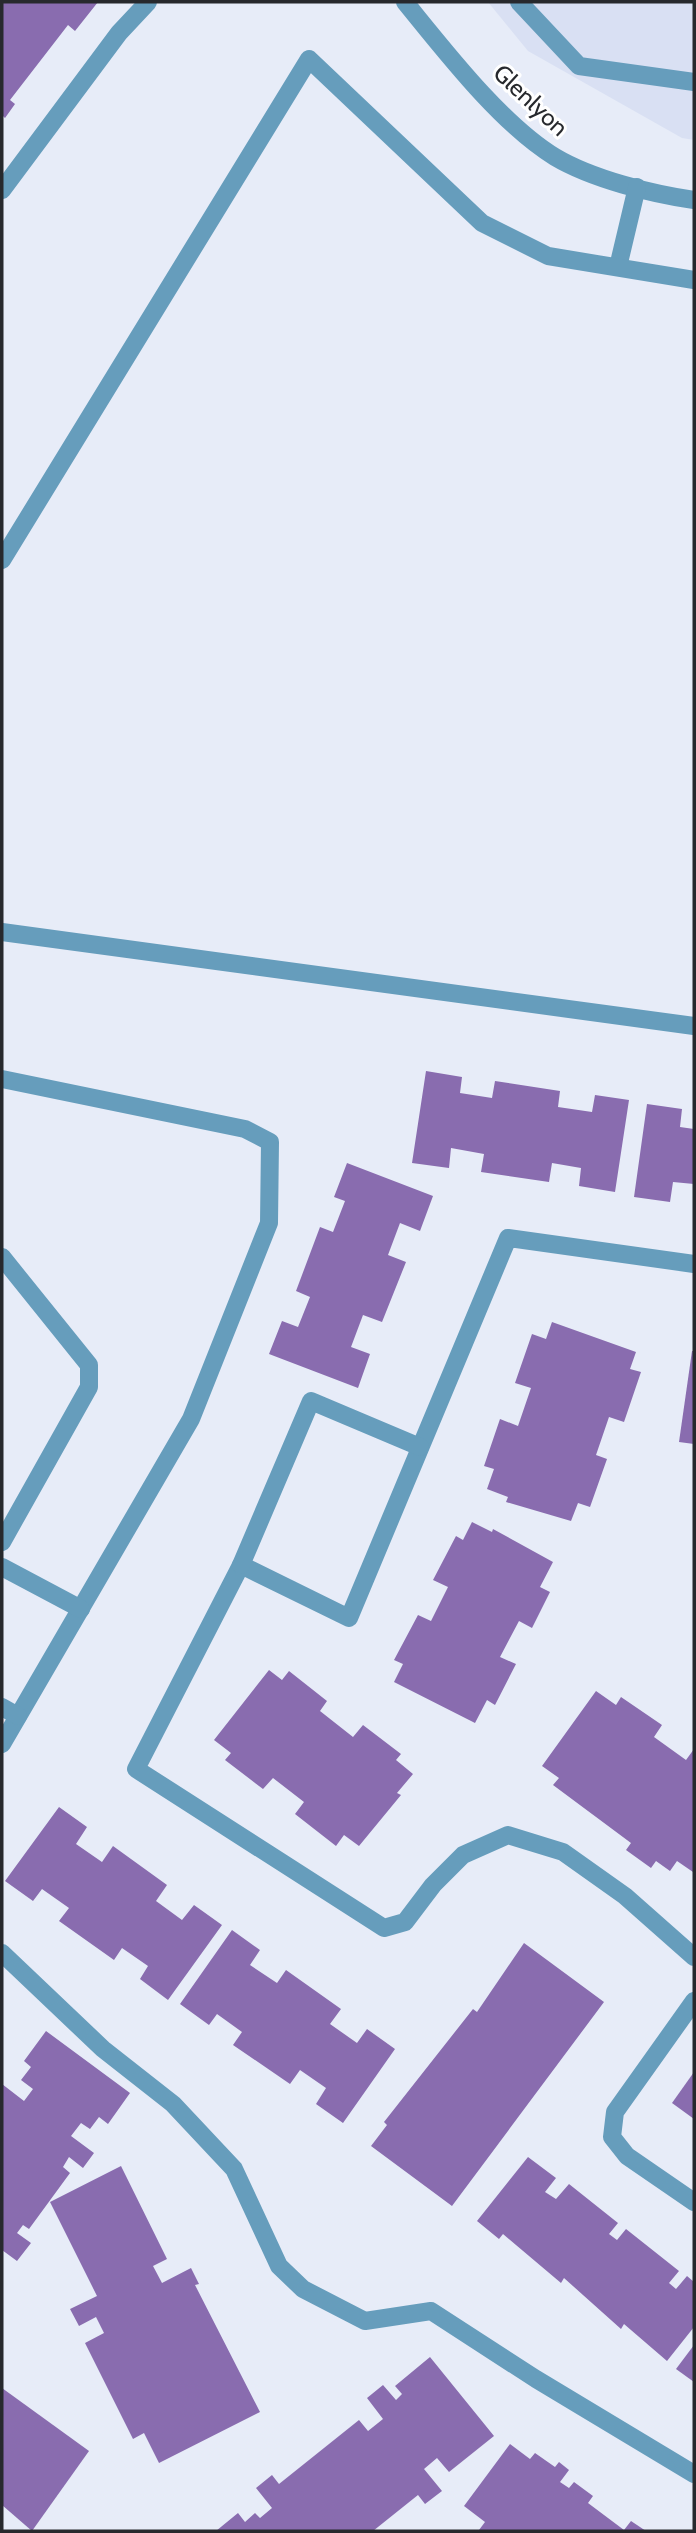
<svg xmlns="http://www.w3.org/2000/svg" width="696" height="2533" font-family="Cabin,sans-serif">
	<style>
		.built { fill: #d9e0f3 }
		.building { fill: #896caf }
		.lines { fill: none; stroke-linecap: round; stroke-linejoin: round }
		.minor { stroke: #669dbc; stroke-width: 18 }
		.labels { text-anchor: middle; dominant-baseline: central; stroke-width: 6; stroke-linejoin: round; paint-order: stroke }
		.street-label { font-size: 24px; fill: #27292d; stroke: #fff }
	</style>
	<rect width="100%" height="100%" fill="#e7ecf8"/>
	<path class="built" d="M 488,2 L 694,2 L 694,140 L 682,138 L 528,51 Z"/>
	<g class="building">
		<path d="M 2,2 L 98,2 L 75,31 L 68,25 L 10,100 L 15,104 L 5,118 L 2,115 Z"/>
		<path d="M 426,1071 L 462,1077 L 460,1093 L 492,1098 L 495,1081 L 560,1091 L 558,1107 L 592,1112 L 595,1095 L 629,1100 L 615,1192 L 579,1186 L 581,1168 L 552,1163 L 549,1182 L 481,1172 L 484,1154 L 451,1148 L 449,1168 L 412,1163 Z"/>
		<path d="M 647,1104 L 682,1109 L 680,1127 L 694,1129 L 694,1184 L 673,1182 L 670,1202 L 634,1197 Z"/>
		<path d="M 347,1163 L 433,1196 L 420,1231 L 400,1223 L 388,1255 L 406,1262 L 382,1322 L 363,1315 L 351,1347 L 370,1354 L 358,1388 L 269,1354 L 282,1321 L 298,1327 L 310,1297 L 296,1291 L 320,1227 L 333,1232 L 345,1201 L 334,1197 Z"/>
		<path d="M 552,1322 L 636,1352 L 630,1369 L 641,1372 L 624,1422 L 609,1417 L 596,1455 L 607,1459 L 590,1507 L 578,1503 L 571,1521 L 506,1502 L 508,1497 L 487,1489 L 494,1469 L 484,1466 L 500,1419 L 518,1426 L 531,1388 L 515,1383 L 532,1334 L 546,1339 Z"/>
		<path d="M 692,1351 L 694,1351 L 694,1444 L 679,1442 Z"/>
		<path d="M 472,1522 L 492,1532 L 493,1529 L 553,1562 L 540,1587 L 550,1592 L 532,1628 L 519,1621 L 500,1657 L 516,1664 L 495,1705 L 487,1700 L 475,1723 L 394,1682 L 403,1664 L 394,1660 L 418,1615 L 431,1621 L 448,1587 L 433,1580 L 456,1536 L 463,1540 Z"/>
		<path d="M 269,1670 L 282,1680 L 289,1671 L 327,1701 L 320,1711 L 353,1737 L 363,1725 L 401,1754 L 396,1760 L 413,1774 L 397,1793 L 401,1795 L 359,1846 L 344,1835 L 336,1846 L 295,1814 L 304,1802 L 273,1778 L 263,1789 L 225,1760 L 231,1753 L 214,1740 Z"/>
		<path d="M 596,1691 L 616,1705 L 621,1697 L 662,1725 L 654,1737 L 686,1760 L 694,1749 L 693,1872 L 677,1861 L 670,1871 L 656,1861 L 651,1868 L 626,1850 L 631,1843 L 553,1785 L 559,1778 L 542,1766 Z"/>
		<path d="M 59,1807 L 87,1827 L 76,1844 L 102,1862 L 113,1846 L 167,1885 L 156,1901 L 182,1920 L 194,1905 L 222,1925 L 168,2000 L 140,1979 L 148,1966 L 122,1948 L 114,1960 L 59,1921 L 69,1908 L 42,1889 L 33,1901 L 5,1881 Z"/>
		<path d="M 232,1930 L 260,1950 L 250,1965 L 277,1983 L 286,1970 L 341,2009 L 330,2024 L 357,2043 L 367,2029 L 395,2049 L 343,2123 L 316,2104 L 326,2088 L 300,2070 L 290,2084 L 233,2045 L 242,2032 L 217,2014 L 209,2025 L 180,2004 Z"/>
		<path d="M 524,1943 L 604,2002 L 452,2206 L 371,2146 L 387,2125 L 384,2122 L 473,2009 L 477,2012 Z"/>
		<path d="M 46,2031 L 130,2093 L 108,2124 L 99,2117 L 90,2129 L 81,2123 L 71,2136 L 94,2153 L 83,2168 L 69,2157 L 63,2167 L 70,2173 L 29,2229 L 23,2225 L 17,2233 L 31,2243 L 17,2261 L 2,2250 L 2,2084 L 24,2101 L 33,2089 L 21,2080 L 31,2067 L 24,2061 Z"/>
		<path d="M 694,2072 L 694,2119 L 672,2103 Z"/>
		<path d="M 528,2157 L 556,2178 L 545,2192 L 556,2199 L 569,2184 L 618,2223 L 609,2234 L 617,2240 L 626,2229 L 679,2271 L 669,2283 L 676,2289 L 687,2276 L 694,2282 L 694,2327 L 667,2361 L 624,2324 L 621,2329 L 564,2278 L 561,2283 L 503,2234 L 499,2239 L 477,2221 Z"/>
		<path d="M 121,2166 L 167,2259 L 153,2266 L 162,2283 L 191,2268 L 199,2284 L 195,2285 L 260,2412 L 159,2463 L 144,2433 L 133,2439 L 85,2343 L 104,2333 L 96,2317 L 79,2326 L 70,2309 L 97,2296 L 50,2202 Z"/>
		<path d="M 694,2345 L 694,2382 L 676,2369 Z"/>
		<path d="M 430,2357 L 494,2436 L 449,2472 L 437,2458 L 424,2469 L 442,2491 L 425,2504 L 418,2495 L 373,2531 L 216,2531 L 238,2513 L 245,2522 L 255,2513 L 260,2518 L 272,2508 L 256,2488 L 272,2475 L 279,2484 L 359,2420 L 368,2431 L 383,2419 L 367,2398 L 383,2385 L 396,2400 L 402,2394 L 395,2386 Z"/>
		<path d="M 2,2388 L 89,2451 L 32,2531 L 2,2505 Z"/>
		<path d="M 510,2444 L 530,2459 L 535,2453 L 555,2467 L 559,2462 L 569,2470 L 560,2482 L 569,2488 L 574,2482 L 593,2496 L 588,2503 L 624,2530 L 631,2521 L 646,2531 L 481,2531 L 479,2530 L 485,2522 L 464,2506 Z"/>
	</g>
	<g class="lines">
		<g class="minor">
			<path d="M 405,2 C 445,51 501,124 555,157 C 592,179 652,194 694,200"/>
			<path d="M 519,2 L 579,66 L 694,82"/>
			<path d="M 2,190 L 119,33 L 148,2"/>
			<path d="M 618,267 L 637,187"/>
			<path d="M 2,560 L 309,59 L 482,223 L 548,256 L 694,280"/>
			<path d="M 2,932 L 694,1026"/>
			<path d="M 2,1079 L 245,1129 L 270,1142 L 269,1223 L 191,1419 L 2,1744"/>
			<path d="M 2,1257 L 89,1365 L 89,1387 L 2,1542"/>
			<path d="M 694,1264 L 508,1238 L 349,1618 L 241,1565 L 136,1769 L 384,1928 L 405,1922 L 433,1885 L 463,1855 L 508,1835 L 563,1852 L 625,1896 L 694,1957"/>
			<path d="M 241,1565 L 311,1401 L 420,1447"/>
			<path d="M 2,1567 L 81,1609"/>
			<path d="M 2,1707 L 18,1716"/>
			<path d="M 2,1953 L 103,2049 L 173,2104 L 234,2169 L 279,2266 L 303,2289 L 365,2321 L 431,2311 L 536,2379 L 694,2474"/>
			<path d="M 694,2001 L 615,2112 L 612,2137 L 627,2156 L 694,2202"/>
		</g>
	</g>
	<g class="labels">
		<g class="street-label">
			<text transform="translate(531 100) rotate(43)">Glenlyon</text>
		</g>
	</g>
	<rect width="696" height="2533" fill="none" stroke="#27292d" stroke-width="7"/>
</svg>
